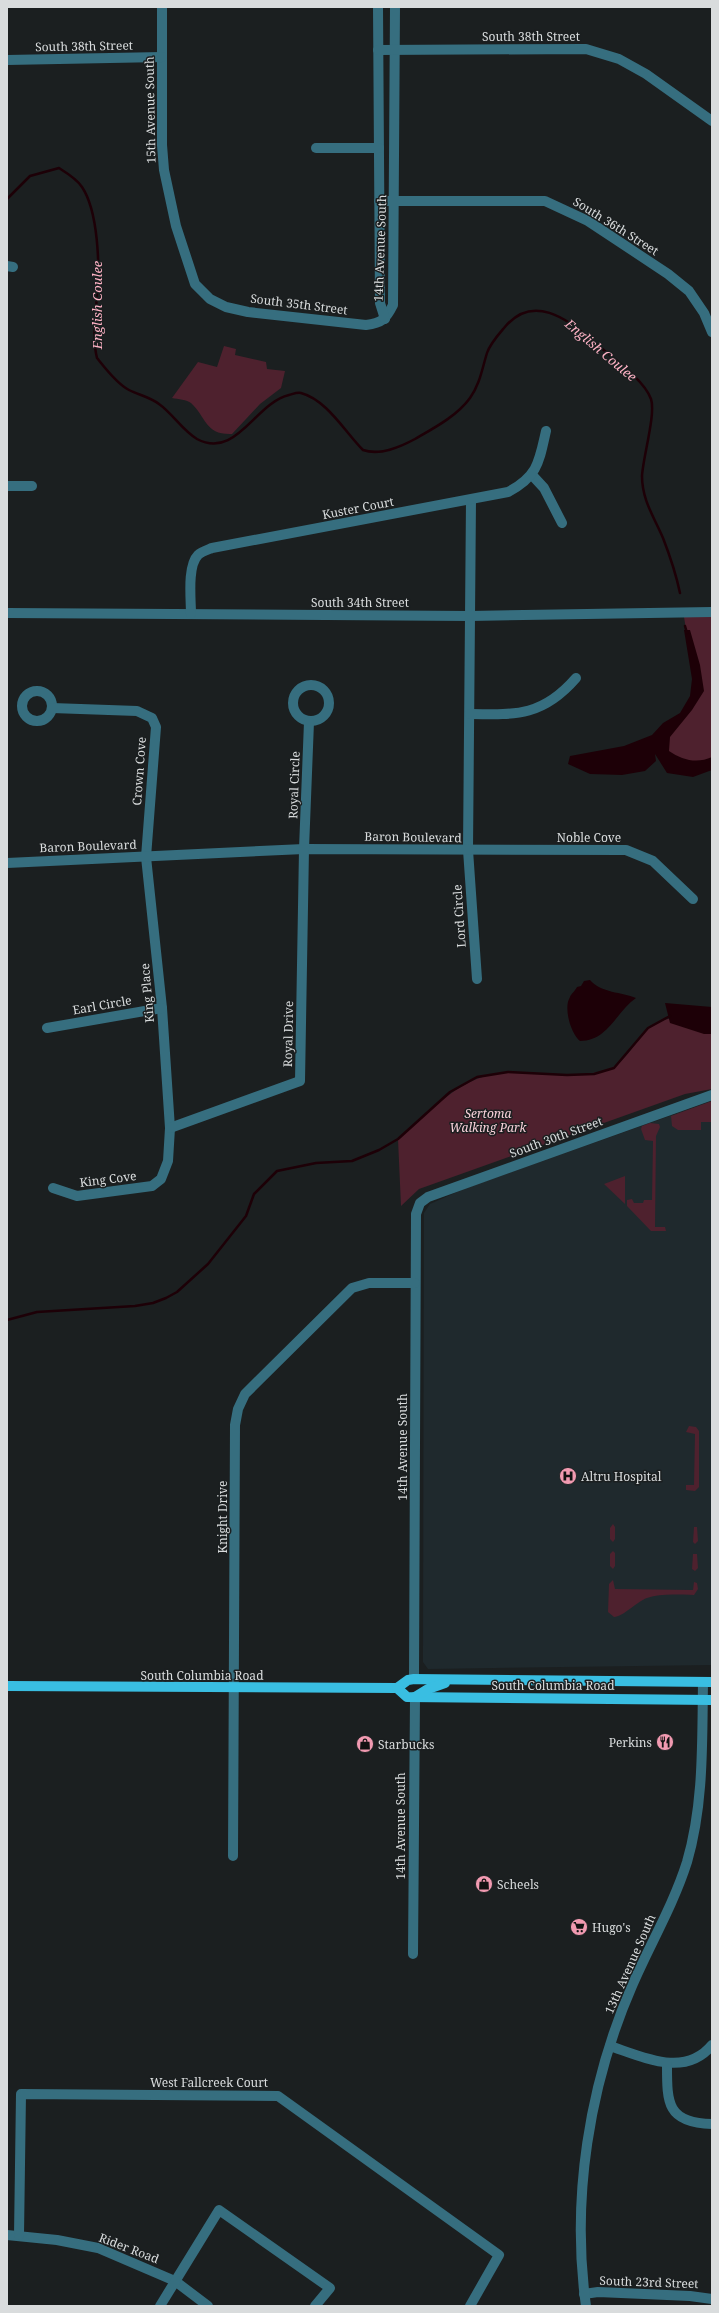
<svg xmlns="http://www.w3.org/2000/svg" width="719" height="2313" font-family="'Noto Serif',serif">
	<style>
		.built { fill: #1f292d }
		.green { fill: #4e212e }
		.water { fill: #1d0007 }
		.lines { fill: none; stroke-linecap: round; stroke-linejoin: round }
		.stream { stroke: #1d0007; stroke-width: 2.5 }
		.minor { stroke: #366e7f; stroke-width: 10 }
		.major { stroke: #39bee2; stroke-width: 10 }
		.labels { text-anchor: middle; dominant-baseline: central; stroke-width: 3; stroke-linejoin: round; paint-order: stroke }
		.street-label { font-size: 12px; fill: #d9dcdd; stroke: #1b1f20 }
		.park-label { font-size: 12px; font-style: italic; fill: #f8d1da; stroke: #1b1f20 }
		.poi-label { font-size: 12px; fill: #d9dcdd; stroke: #1b1f20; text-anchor: start }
		.water-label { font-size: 13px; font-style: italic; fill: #ffb3c6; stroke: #1b1f20 }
	</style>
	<rect width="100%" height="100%" fill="#1b1f20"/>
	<path class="built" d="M 712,1101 L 712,1665 L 428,1669 L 423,1662 L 424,1213 L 430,1204 L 466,1188 Z"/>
	<g class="green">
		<path d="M 224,346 L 236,349 L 235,355 L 266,362 L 267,369 L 285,371 L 281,388 L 260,404 L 232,434 C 205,435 207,418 191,403 C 187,400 178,399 172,398 L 198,362 L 217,367 Z"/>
		<path d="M 684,617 L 712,617 L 712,763 L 672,769 L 657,746 L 687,709 L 695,684 Z"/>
		<path d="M 703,1013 L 712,1015 L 712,1089 L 685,1094 L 419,1189 L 401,1206 L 398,1139 C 430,1111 463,1073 509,1072 C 543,1072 579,1081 611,1068 C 626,1063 641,1030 656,1023 C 669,1017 688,1016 703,1013 Z"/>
		<path d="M 712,1101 L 712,1122 L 701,1122 L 701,1130 L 678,1130 L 672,1126 L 671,1116 Z"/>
		<path d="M 650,1123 L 659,1124 L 660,1127 L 656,1136 L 655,1227 L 665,1227 L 666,1231 L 651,1231 L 627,1206 L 627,1200 L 632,1199 L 634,1203 L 643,1203 L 644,1200 L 652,1200 L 653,1141 L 645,1140 L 641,1129 L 642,1126 Z"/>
		<path d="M 625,1176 L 625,1204 L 604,1184 Z"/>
		<path d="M 689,1426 L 696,1427 L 699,1431 L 699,1487 L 695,1491 L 686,1490 L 686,1485 L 694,1485 L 695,1434 L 686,1432 Z"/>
		<path d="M 613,1524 L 615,1527 L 615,1539 L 613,1542 L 610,1539 L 610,1528 Z"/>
		<path d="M 694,1527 L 697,1527 L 698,1541 L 695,1544 L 693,1542 Z"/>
		<path d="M 613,1551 L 615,1553 L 615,1566 L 613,1569 L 610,1566 L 610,1554 Z"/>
		<path d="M 693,1554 L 697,1554 L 698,1568 L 695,1571 L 692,1569 Z"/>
		<path d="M 613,1580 L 615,1589 L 693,1590 L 694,1582 L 697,1583 L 698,1589 L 694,1595 C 679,1595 661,1593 647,1598 C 636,1602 623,1617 614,1617 L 608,1612 L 609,1584 Z"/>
	</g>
	<g class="water">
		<path d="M 684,630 L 690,630 L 700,665 L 704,691 L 692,710 L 670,737 L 669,751 C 682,760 697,764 712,757 L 712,770 L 693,777 L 667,773 L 655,754 L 656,761 L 645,771 L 622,775 L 590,774 L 568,764 L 570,756 L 624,746 L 652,735 L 663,723 L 680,713 L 690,696 L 692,679 Z"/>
		<path d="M 590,980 C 601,993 622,992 636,998 C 616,1012 608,1041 580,1041 C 571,1034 563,1008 570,997 C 571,994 575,991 577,987 L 581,986 L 584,981 Z"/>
		<path d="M 665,1003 L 712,1007 L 712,1034 L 704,1034 L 670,1023 Z"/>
	</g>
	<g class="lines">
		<g class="stream">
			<path d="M 7,199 L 30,176 L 59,168 C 67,173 77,179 82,187 C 98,211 100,265 97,294 C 96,315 92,338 97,358 C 105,368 117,384 129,390 C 139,395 150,397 159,404 C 172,413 183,431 197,439 C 236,460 255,403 289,395 C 293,394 297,392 301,393 C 327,400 345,432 363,450 C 380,456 400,447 415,439 C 434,428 457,416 470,398 C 480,384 482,369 487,353 C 490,344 498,335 504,328 C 532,293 567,318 594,342 C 610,356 644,379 651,399 C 656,414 643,457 642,476 C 642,500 654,517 663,538 C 670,556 676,574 680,593"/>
			<path d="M 685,626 L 687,633"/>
			<path d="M 7,1320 L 37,1312 L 135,1306 L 153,1303 L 166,1298 L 177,1292 L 208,1264 L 246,1216 L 254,1194 L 277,1171 L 316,1163 L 352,1161 L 379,1150 L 398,1139 L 450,1092 L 477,1077 L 508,1072 L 567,1075 L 594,1074 L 614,1068 L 648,1028 L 670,1016"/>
		</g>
		<g class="minor">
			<path d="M 162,7 L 162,145 L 164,170 L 176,226 L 195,284 L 210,299 L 226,307 L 248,312 L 366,325 C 382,323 386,319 393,305 L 395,7"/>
			<path d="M 378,7 L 380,303 L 385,319"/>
			<path d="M 378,50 L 586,49 L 619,59 L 646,74 L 712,121"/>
			<path d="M 7,60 L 162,57"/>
			<path d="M 316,148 L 379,148"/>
			<path d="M 379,201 L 545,201 L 588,221 L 668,274 L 689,291 L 704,313 L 712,332"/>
			<path d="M 7,266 L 13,267"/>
			<path d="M 532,475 L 544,488 L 562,523"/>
			<path d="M 7,486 L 32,486"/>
			<path d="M 471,500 L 468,850 L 477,979"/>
			<path d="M 7,613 L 470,616 L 712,612"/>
			<path d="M 191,614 C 191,600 187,566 198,555 C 201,552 207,550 212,548 L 508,492 C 538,476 539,462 546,431"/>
			<circle cx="311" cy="703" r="18"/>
			<circle cx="37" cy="706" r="15"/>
			<path d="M 52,708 L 137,711 L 152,718 L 156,727 L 146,857 L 162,1008 L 170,1128 L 168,1161 L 161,1179 L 152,1186 L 77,1196 L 53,1188"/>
			<path d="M 470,714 C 517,715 543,716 576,678"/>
			<path d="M 7,863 L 304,849 L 626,850 L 653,861 L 693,899"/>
			<path d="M 47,1028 L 162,1008"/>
			<path d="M 170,1128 L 300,1081 L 304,849 L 309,722"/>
			<path d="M 414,1679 L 416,1214 L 420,1203 L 428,1197 L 712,1095"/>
			<path d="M 233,1856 L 235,1425 L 238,1409 L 245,1394 L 352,1288 L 369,1283 L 415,1283"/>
			<path d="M 413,1954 L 415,1697"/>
			<path d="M 610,2046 C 643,2057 685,2078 712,2045"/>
			<path d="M 667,2063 C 667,2102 666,2123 712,2124"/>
			<path d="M 7,2235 L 57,2240 L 98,2248 L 175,2281 L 208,2306"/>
			<path d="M 19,2235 L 21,2094 L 278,2096 L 499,2255 L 470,2306"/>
			<path d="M 584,2294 L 598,2292 L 690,2296 L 712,2299"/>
			<path d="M 160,2306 L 219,2210 L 330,2288 L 315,2306"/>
			<path d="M 586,2306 C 571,2199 589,2085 632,1986 C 650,1944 673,1906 687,1862 C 704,1804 702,1742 703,1682"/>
		</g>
		<g class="major">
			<path d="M 7,1686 L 397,1688 L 408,1680 L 414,1679 L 712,1682"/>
			<path d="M 397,1688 L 407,1697 L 712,1700"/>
			<path d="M 415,1697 L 428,1689 L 445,1683"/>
		</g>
	</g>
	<defs>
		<g id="hospital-disc" transform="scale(0.9)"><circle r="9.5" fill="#f19ab1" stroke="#1b1f20"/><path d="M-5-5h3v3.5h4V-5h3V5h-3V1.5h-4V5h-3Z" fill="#111"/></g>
		<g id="restaurant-disc" transform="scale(0.9)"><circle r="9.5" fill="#f19ab1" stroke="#1b1f20"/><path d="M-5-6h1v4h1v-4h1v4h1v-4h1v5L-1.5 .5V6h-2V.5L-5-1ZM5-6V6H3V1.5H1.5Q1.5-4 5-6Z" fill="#111"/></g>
		<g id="shop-disc" transform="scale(0.9)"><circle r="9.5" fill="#f19ab1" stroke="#1b1f20"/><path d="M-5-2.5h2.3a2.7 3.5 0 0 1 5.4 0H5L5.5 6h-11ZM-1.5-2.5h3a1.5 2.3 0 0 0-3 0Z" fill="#111"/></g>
		<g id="supermarket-disc" transform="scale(0.9)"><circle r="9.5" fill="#f19ab1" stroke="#1b1f20"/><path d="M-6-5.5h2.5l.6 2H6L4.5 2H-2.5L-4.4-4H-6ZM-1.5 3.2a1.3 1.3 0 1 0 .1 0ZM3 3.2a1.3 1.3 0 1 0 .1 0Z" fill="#111"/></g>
	</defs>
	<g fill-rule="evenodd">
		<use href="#hospital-disc" x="568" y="1476"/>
		<use href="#restaurant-disc" x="665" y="1742"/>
		<use href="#shop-disc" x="365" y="1744"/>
		<use href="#shop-disc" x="484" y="1884"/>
		<use href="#supermarket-disc" x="579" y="1927"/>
	</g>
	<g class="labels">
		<g class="street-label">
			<text x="531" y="36">South 38th Street</text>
			<text transform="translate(84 46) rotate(-1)">South 38th Street</text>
			<text transform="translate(150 110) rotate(-91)">15th Avenue South</text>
			<text transform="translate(616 226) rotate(32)">South 36th Street</text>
			<text transform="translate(380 248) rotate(-88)">14th Avenue South</text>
			<text transform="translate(299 304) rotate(7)">South 35th Street</text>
			<text transform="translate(358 508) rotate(-11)">Kuster Court</text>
			<text x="360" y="602">South 34th Street</text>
			<text transform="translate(139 771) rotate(-86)">Crown Cove</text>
			<text transform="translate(294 785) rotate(-88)">Royal Circle</text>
			<text transform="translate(413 837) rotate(1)">Baron Boulevard</text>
			<text x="589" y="837">Noble Cove</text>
			<text transform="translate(88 846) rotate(-2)">Baron Boulevard</text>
			<text transform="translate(459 916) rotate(-94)">Lord Circle</text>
			<text transform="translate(147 993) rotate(-95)">King Place</text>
			<text transform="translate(102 1005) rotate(-10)">Earl Circle</text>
			<text transform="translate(288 1034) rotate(-89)">Royal Drive</text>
			<text transform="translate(556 1137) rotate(-20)">South 30th Street</text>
			<text transform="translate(108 1179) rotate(-7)">King Cove</text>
			<text transform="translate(402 1447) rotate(-90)">14th Avenue South</text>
			<text transform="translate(222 1517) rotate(-90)">Knight Drive</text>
			<text x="202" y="1675">South Columbia Road</text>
			<text x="553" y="1685">South Columbia Road</text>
			<text transform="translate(400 1826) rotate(-90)">14th Avenue South</text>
			<text transform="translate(630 1964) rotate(-66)">13th Avenue South</text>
			<text x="209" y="2082">West Fallcreek Court</text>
			<text transform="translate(129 2248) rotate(21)">Rider Road</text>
			<text transform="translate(649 2282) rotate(2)">South 23rd Street</text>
		</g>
		<g class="park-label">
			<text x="488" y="1113">Sertoma<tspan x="488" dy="14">Walking Park</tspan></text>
		</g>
		<g class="poi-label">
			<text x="581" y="1476">Altru Hospital</text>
			<text x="652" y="1742" text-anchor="end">Perkins</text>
			<text x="378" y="1744">Starbucks</text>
			<text x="497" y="1884">Scheels</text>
			<text x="592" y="1927">Hugo's</text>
		</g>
		<g class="water-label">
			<text transform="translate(97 305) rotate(-90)">English Coulee</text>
			<text transform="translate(601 350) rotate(40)">English Coulee</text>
		</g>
	</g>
	<rect width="719" height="2313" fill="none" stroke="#d9dcdd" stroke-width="16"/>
</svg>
